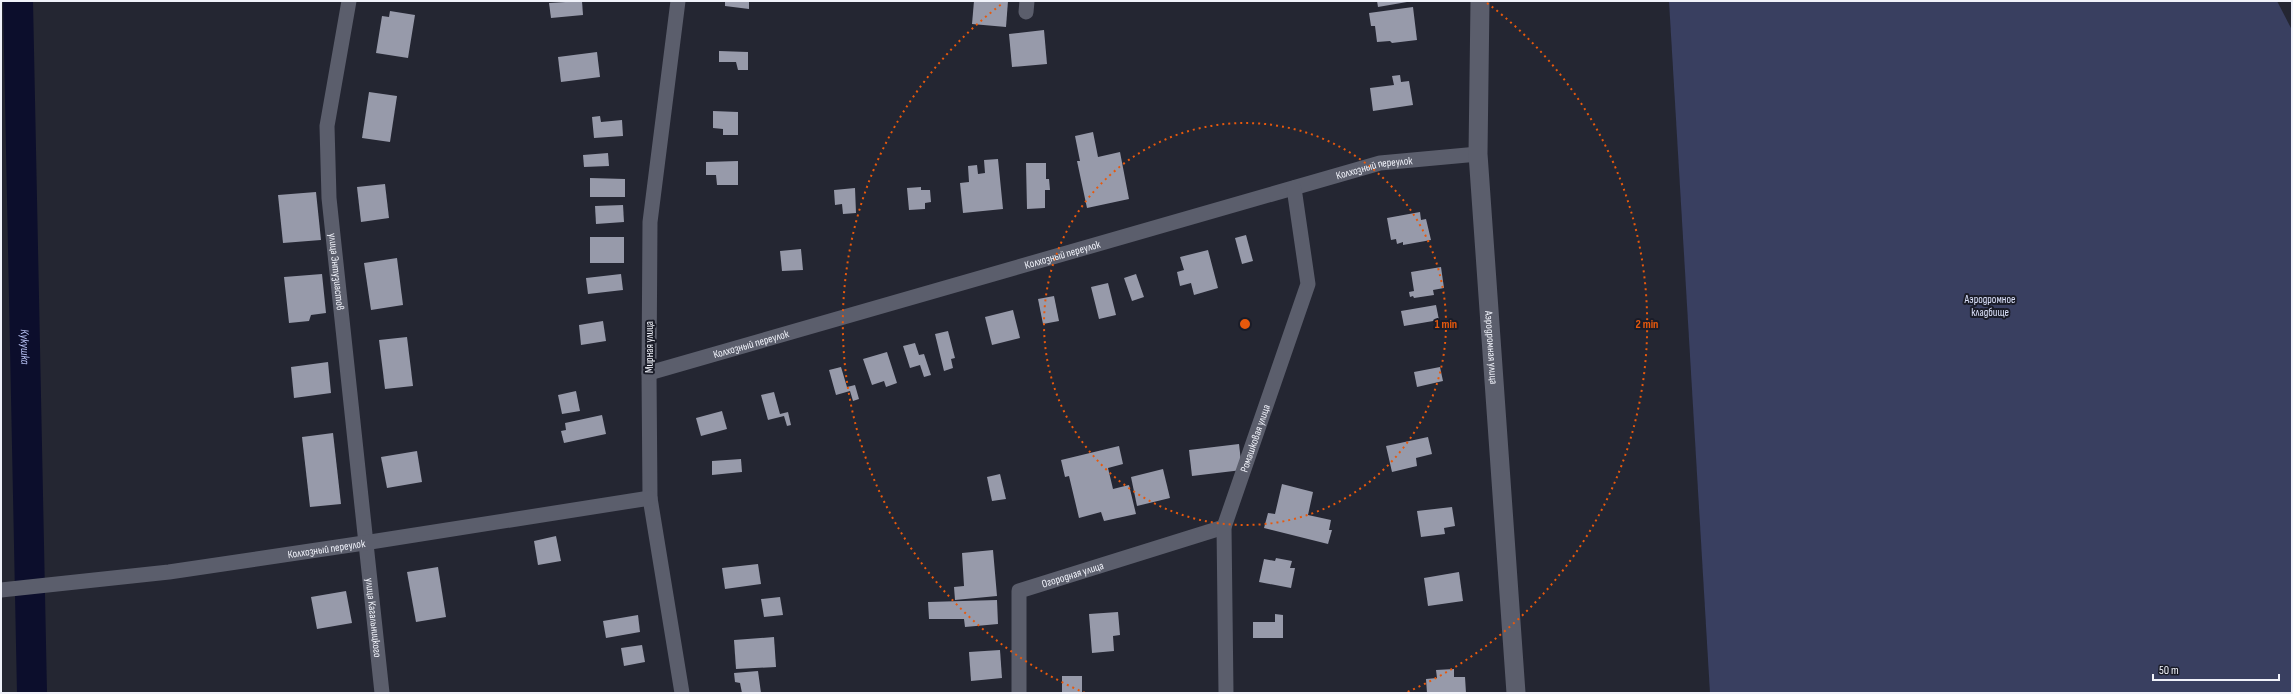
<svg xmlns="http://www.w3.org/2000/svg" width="2293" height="694" font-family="'Sofia Sans Condensed',sans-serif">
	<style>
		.green { fill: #393f60 }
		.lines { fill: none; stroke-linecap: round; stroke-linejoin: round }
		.river { stroke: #0c0e2c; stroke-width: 30 }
		.building { fill: #979aaa }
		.minor { stroke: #5b5e6c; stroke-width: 15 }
		.tertiary { stroke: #5b5e6c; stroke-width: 19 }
		.ring { fill: none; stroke: #e8590c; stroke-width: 2; stroke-dasharray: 2 4 }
		.labels { text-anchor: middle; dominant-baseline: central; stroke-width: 4; stroke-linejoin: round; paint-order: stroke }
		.street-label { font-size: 11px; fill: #f0f2fa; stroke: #1a1c28 }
		.park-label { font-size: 11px; fill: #dce2fb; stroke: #1a1c28 }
		.water-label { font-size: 12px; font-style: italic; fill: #b8c2f4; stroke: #1a1c28 }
		.centre { fill: #e8590c; stroke: #1a1c28; stroke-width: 2 }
		.ring-label { font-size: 12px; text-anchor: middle; font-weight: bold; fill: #e8590c; stroke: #1a1c28; stroke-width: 4; stroke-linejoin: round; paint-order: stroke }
	</style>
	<rect width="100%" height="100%" fill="#242632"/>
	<path class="green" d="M 1669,1 L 2277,1 L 2292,30 L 2292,693 L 1710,693 Z"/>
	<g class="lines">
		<path class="river" id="s1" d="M 18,1 L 32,693"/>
	</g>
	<g class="building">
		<path d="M 582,1 L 583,15 L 551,18 L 549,3 Z"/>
		<path d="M 725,1 L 749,1 L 749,9 L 725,6 Z"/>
		<path d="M 974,1 L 1008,1 L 1006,27 L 972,24 Z"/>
		<path d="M 1377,1 L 1407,1 L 1407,2 L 1378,7 Z"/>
		<path d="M 1413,7 L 1417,40 L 1392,43 L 1390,41 L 1377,42 L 1375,26 L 1371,26 L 1369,13 Z"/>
		<path d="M 390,11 L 415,15 L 408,58 L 376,53 L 382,16 L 389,17 Z"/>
		<path d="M 1044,30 L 1047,64 L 1012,67 L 1009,34 Z"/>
		<path d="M 719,51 L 748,52 L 748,70 L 738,70 L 736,62 L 719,62 Z"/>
		<path d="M 597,52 L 600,77 L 561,82 L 558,57 Z"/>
		<path d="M 1400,75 L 1401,82 L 1409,81 L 1413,105 L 1373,111 L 1370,88 L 1394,85 L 1392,76 Z"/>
		<path d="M 369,92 L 397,96 L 390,142 L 362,138 Z"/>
		<path d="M 713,111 L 738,112 L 738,135 L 723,135 L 723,129 L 713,128 Z"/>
		<path d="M 600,116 L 601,122 L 622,120 L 623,136 L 594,138 L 592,117 Z"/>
		<path d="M 1093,132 L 1098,157 L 1120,152 L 1129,199 L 1087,208 L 1077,161 L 1080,161 L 1075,136 Z"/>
		<path d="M 608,153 L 609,166 L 584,167 L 583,155 Z"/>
		<path d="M 998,159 L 1003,209 L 963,213 L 960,183 L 969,182 L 968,166 L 977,165 L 978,174 L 985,173 L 984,160 Z"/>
		<path d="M 738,161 L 738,185 L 717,185 L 716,175 L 706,175 L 706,162 Z"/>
		<path d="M 1026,163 L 1046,163 L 1046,179 L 1049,179 L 1050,190 L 1045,190 L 1045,208 L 1027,209 Z"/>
		<path d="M 590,178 L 625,179 L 625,197 L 590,197 Z"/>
		<path d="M 385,184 L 389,218 L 361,222 L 357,187 Z"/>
		<path d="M 921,187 L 921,190 L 930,190 L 931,202 L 925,203 L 925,209 L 909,210 L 907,188 Z"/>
		<path d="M 855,188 L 856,213 L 843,214 L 842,204 L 835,205 L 834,190 Z"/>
		<path d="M 316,192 L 321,240 L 283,243 L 278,195 Z"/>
		<path d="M 623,205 L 624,222 L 596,224 L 595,206 Z"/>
		<path d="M 1420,212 L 1421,220 L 1426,219 L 1431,240 L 1403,245 L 1403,242 L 1397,244 L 1396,239 L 1391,240 L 1387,218 Z"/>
		<path d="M 1246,235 L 1253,261 L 1242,264 L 1235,238 Z"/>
		<rect x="590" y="237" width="34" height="26"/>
		<path d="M 801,249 L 803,270 L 782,271 L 780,251 Z"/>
		<path d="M 1208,250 L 1218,288 L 1194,295 L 1191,283 L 1180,286 L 1177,272 L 1184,270 L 1180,257 Z"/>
		<path d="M 397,258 L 403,305 L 371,310 L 364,263 Z"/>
		<path d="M 1441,267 L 1444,288 L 1433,290 L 1434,295 L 1414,298 L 1413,296 L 1410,297 L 1409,292 L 1414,291 L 1411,272 Z"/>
		<path d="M 322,274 L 326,313 L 311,315 L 309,321 L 289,323 L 284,277 Z"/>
		<path d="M 621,274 L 623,290 L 588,294 L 586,278 Z"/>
		<path d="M 1136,274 L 1144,297 L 1132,301 L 1124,278 Z"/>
		<path d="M 1108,283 L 1116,315 L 1099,319 L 1091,287 Z"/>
		<path d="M 1054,296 L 1059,321 L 1043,324 L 1038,299 Z"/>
		<path d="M 1436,305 L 1439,320 L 1404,326 L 1401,311 Z"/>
		<path d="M 1013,310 L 1020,338 L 992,345 L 985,317 Z"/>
		<path d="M 603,321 L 606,341 L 581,345 L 579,325 Z"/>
		<path d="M 948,331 L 955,358 L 951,359 L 953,368 L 944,371 L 935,334 Z"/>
		<path d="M 407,337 L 413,386 L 385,389 L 379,340 Z"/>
		<path d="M 915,343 L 919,355 L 924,354 L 931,375 L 924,377 L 920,365 L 910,368 L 903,346 Z"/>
		<path d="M 887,352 L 897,383 L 886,387 L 884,381 L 872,385 L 863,359 Z"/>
		<path d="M 328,362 L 331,393 L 294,398 L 291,367 Z"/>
		<path d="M 841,367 L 847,387 L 855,385 L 859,399 L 853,401 L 850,391 L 836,395 L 829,370 Z"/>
		<path d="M 1440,367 L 1443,381 L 1417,387 L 1414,372 Z"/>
		<path d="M 576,391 L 580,411 L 562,414 L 558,395 Z"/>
		<path d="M 774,392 L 780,414 L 788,412 L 791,425 L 787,426 L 784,416 L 768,420 L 761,395 Z"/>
		<path d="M 722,411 L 727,429 L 701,436 L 696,418 Z"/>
		<path d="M 602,415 L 606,434 L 564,443 L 561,431 L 566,430 L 565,423 Z"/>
		<path d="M 333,433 L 341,504 L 310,507 L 302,437 Z"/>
		<path d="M 1428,437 L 1432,454 L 1416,458 L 1417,466 L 1392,472 L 1386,446 Z"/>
		<path d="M 1239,444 L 1242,470 L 1192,476 L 1189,450 Z"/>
		<path d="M 1119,446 L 1123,464 L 1108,468 L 1113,489 L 1129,485 L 1136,514 L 1104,521 L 1101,512 L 1079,518 L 1069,476 L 1065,477 L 1061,460 Z"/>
		<path d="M 417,451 L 422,482 L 387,488 L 381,457 Z"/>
		<path d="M 741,459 L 742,472 L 712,475 L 712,461 Z"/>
		<path d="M 1163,469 L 1170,498 L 1137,506 L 1131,477 Z"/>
		<path d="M 1000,474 L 1006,499 L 992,501 L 987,477 Z"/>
		<path d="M 1282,484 L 1313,492 L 1308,515 L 1331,520 L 1329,530 L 1332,530 L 1328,544 L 1264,528 L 1268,513 L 1275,514 Z"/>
		<path d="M 1452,507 L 1455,526 L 1444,528 L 1445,534 L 1421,537 L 1417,511 Z"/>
		<path d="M 556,536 L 561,561 L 538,565 L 534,541 Z"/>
		<path d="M 993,550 L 997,596 L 955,600 L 954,587 L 964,586 L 962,553 Z"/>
		<path d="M 1276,558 L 1292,561 L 1290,568 L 1295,568 L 1291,588 L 1259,582 L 1264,559 L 1275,561 Z"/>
		<path d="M 758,564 L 761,584 L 725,589 L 722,568 Z"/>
		<path d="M 438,567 L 446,617 L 416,622 L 407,572 Z"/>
		<path d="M 1459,572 L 1463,601 L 1428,606 L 1424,578 Z"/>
		<path d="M 346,591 L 352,623 L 317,629 L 311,597 Z"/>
		<path d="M 780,597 L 783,615 L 764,617 L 761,599 Z"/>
		<path d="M 997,600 L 998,624 L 965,627 L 964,619 L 929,619 L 928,602 Z"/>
		<path d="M 1118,612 L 1120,635 L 1113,636 L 1114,651 L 1092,653 L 1089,614 Z"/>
		<path d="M 1275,614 L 1283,615 L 1283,638 L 1253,638 L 1253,622 L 1275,622 Z"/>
		<path d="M 638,615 L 640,632 L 606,638 L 603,621 Z"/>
		<path d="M 774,637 L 776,667 L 736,669 L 734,640 Z"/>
		<path d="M 642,645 L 645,662 L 624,666 L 621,648 Z"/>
		<path d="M 1000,650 L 1002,678 L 971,681 L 969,652 Z"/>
		<path d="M 1454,669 L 1454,677 L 1465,677 L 1466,693 L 1427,693 L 1426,679 L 1437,678 L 1436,670 Z"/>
		<path d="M 758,671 L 761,693 L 742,693 L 740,683 L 735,682 L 734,673 Z"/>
		<rect x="1062" y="676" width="20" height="17"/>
	</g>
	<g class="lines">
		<g class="minor">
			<path id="s2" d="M 349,1 L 327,126 L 329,198 L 382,693"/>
			<path d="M 678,1 L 650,222 L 649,373 L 650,498 L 682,693"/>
			<path d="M 1026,12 L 1027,1"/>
			<path id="s3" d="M 649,373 L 1380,163 L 1478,154"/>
			<path id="s4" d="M 1,590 L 169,572 L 364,543 L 650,498"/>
			<path id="s5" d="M 1019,693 L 1019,591 L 1224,527"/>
			<path id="s6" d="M 1226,693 L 1224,527 L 1308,284 L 1294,188"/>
		</g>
		<path class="tertiary" id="s7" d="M 1480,1 L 1478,154 L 1516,693"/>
	</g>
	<g class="ring">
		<circle cx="1245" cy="324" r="201"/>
		<path d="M1085 693A402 402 0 0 1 1003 3M1487 3A402 402 0 0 1 1405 693"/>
	</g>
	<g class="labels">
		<g class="street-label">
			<text stroke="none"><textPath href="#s3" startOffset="754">Колхозный переулок</textPath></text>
			<text stroke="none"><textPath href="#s3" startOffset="430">Колхозный переулок</textPath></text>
			<text stroke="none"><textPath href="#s2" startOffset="273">улица Энтузиастов</textPath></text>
			<text stroke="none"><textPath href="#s3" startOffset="106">Колхозный переулок</textPath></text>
			<text transform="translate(649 347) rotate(-90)">Мирная улица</text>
			<text stroke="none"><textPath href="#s7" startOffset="347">Аэродромная улица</textPath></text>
			<text stroke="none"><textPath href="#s6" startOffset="260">Ромашковая улица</textPath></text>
			<text stroke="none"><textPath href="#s4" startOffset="328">Колхозный переулок</textPath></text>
			<text stroke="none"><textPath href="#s5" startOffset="158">Огородная улица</textPath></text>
			<text stroke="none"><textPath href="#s2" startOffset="621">улица Кагальницкого</textPath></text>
		</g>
		<g class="park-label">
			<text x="1990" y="299">Аэродромное<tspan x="1990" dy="13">кладбище</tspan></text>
		</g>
		<g class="water-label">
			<text stroke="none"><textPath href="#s1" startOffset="346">Кукушка</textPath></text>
		</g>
	</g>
	<circle cx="1245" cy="324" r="6" class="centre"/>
	<g class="ring-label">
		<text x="1446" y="328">1 min</text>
		<text x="1647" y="328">2 min</text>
	</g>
	<rect width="2293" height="694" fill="none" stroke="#f0f2fa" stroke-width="4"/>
	<path d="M2153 674v6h126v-6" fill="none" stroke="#f0f2fa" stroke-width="2"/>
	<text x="2159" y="674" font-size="12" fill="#f0f2fa" stroke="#1a1c28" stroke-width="3" paint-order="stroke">50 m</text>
</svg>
